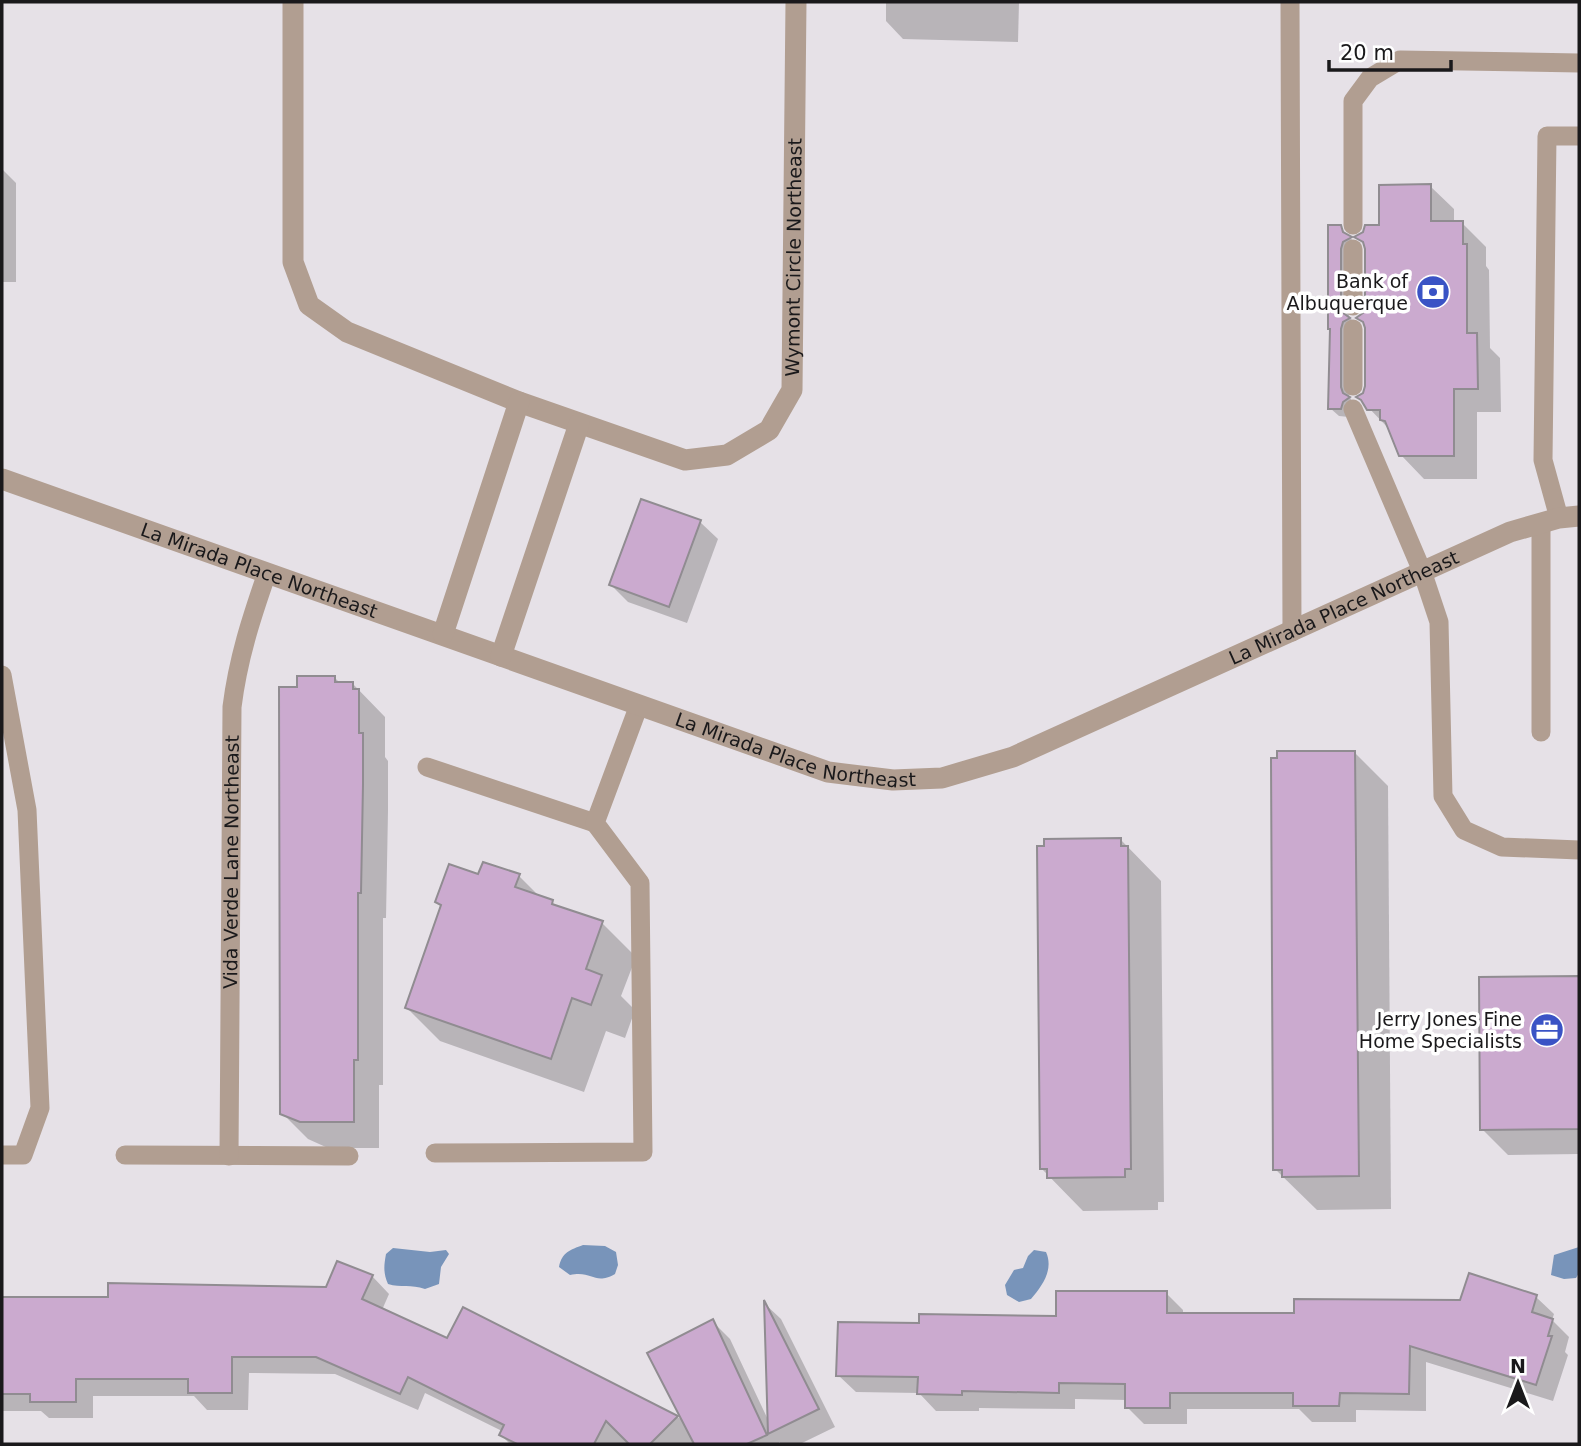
<svg xmlns="http://www.w3.org/2000/svg" width="1581" height="1446" font-family="'DejaVu Sans',sans-serif">
	<style>
		.water { fill: #7894ba }
		.shadow { fill: #0003 }
		.building { fill: #cbaacf; stroke: #908c91; stroke-width: 2 }
		.lines { fill: none; stroke-linecap: round; stroke-linejoin: round }
		.service { stroke: #b19e91; stroke-width: 19 }
		.minor { stroke: #b19e91; stroke-width: 21 }
		.labels { text-anchor: middle; dominant-baseline: central; stroke-width: 7; stroke-linejoin: round; paint-order: stroke }
		.street-label { font-size: 19px; fill: #1a191b; stroke: #fff }
		.poi-label { font-size: 19px; fill: #1a191b; stroke: #fff; text-anchor: end }
	</style>
	<rect width="100%" height="100%" fill="#e6e1e7"/>
	<g class="water">
		<path d="M 583,1245 L 605,1246 L 616,1252 L 618,1265 L 615,1274 C 594,1286 593,1270 570,1275 L 559,1267 C 562,1252 570,1250 583,1245 Z"/>
		<path d="M 1579,1247 L 1579,1273 L 1576,1278 L 1564,1279 L 1551,1275 L 1554,1255 Z"/>
		<path d="M 393,1248 L 430,1252 L 446,1250 L 449,1254 L 441,1267 L 439,1284 L 425,1289 C 411,1284 401,1288 388,1284 C 383,1273 384,1265 386,1254 Z"/>
		<path d="M 1034,1250 L 1046,1252 C 1054,1270 1042,1286 1031,1299 L 1019,1302 L 1007,1295 L 1005,1285 L 1014,1270 L 1023,1268 L 1028,1256 Z"/>
	</g>
	<g class="shadow">
		<path d="M 886,2 L 1019,2 L 1018,42 L 903,39 L 886,21 Z"/>
		<path d="M 2,169 L 16,183 L 16,282 L 2,282 Z"/>
		<path d="M 1430,186 L 1454,209 L 1454,223 L 1462,223 L 1486,247 L 1486,266 L 1489,270 L 1490,348 L 1500,358 L 1501,412 L 1477,412 L 1477,479 L 1424,479 L 1401,455 L 1392,432 L 1365,404 L 1366,247 L 1357,237 L 1380,227 Z"/>
		<path d="M 1340,227 L 1358,246 L 1348,258 L 1349,316 L 1357,327 L 1348,338 L 1349,396 L 1356,407 L 1349,417 L 1339,416 L 1330,408 Z"/>
		<path d="M 700,522 L 718,539 L 687,623 L 628,602 L 611,585 Z"/>
		<path d="M 334,677 L 340,683 L 352,683 L 385,717 L 385,757 L 388,761 L 388,811 L 386,918 L 383,918 L 383,1085 L 379,1085 L 379,1148 L 328,1148 L 308,1139 L 282,1113 L 299,689 Z"/>
		<path d="M 1354,752 L 1388,786 L 1391,1209 L 1317,1210 L 1275,1169 Z"/>
		<path d="M 1121,840 L 1161,881 L 1164,1202 L 1158,1202 L 1158,1210 L 1083,1211 L 1041,1168 Z"/>
		<path d="M 479,876 L 519,876 L 541,898 L 552,902 L 558,908 L 602,923 L 636,957 L 621,996 L 635,1010 L 625,1038 L 606,1031 L 584,1092 L 440,1041 L 407,1008 L 442,908 L 437,902 Z"/>
		<path d="M 1579,978 L 1579,1154 L 1508,1155 L 1482,1129 L 1481,979 Z"/>
		<path d="M 372,1276 L 389,1294 L 382,1310 L 448,1340 L 464,1309 L 683,1420 L 712,1321 L 730,1339 L 770,1424 L 765,1304 L 781,1319 L 835,1427 L 800,1444 L 781,1444 L 779,1442 L 779,1444 L 510,1444 L 501,1435 L 502,1431 L 425,1393 L 418,1410 L 335,1374 L 249,1373 L 248,1410 L 207,1410 L 194,1396 L 93,1396 L 93,1418 L 49,1418 L 41,1411 L 2,1411 L 2,1298 L 110,1298 L 327,1288 Z"/>
		<path d="M 1166,1293 L 1183,1310 L 1183,1315 L 1295,1315 L 1536,1297 L 1554,1314 L 1552,1320 L 1569,1337 L 1565,1352 L 1568,1355 L 1553,1401 L 1426,1362 L 1426,1411 L 1356,1410 L 1356,1422 L 1312,1422 L 1299,1409 L 1187,1409 L 1187,1424 L 1144,1424 L 1127,1407 L 1127,1400 L 1075,1399 L 1075,1409 L 979,1408 L 979,1411 L 936,1411 L 919,1393 L 856,1392 L 838,1375 L 920,1325 L 1058,1318 Z"/>
	</g>
	<g class="building">
		<path d="M 1431,184 L 1431,221 L 1463,221 L 1463,244 L 1467,244 L 1467,333 L 1477,333 L 1478,389 L 1454,389 L 1454,456 L 1399,456 L 1385,421 L 1380,420 L 1380,410 L 1367,410 L 1361,400 L 1356,397 L 1363,393 L 1365,386 L 1365,328 L 1363,322 L 1356,318 L 1363,313 L 1365,307 L 1365,249 L 1363,242 L 1354,237 L 1363,232 L 1365,225 L 1379,225 L 1379,185 Z"/>
		<path d="M 1328,225 L 1341,225 L 1343,232 L 1352,237 L 1343,242 L 1341,249 L 1341,307 L 1343,313 L 1350,318 L 1343,322 L 1341,329 L 1341,387 L 1343,393 L 1350,397 L 1343,402 L 1341,409 L 1328,409 L 1330,329 L 1328,329 Z"/>
		<path d="M 641,499 L 701,520 L 669,607 L 609,585 Z"/>
		<path d="M 297,676 L 335,676 L 335,682 L 353,682 L 353,689 L 359,689 L 359,733 L 363,733 L 363,784 L 361,893 L 358,893 L 358,1060 L 354,1060 L 354,1122 L 300,1122 L 280,1114 L 279,687 L 297,687 Z"/>
		<path d="M 1277,751 L 1355,751 L 1359,1176 L 1282,1177 L 1282,1170 L 1273,1170 L 1271,758 L 1277,758 Z"/>
		<path d="M 1121,838 L 1121,846 L 1128,846 L 1131,1169 L 1125,1169 L 1125,1177 L 1047,1178 L 1047,1169 L 1040,1169 L 1037,846 L 1044,846 L 1044,839 Z"/>
		<path d="M 483,862 L 520,874 L 515,887 L 553,900 L 552,904 L 603,921 L 586,969 L 602,975 L 591,1005 L 572,998 L 551,1059 L 405,1008 L 441,905 L 435,902 L 449,864 L 478,874 Z"/>
		<path d="M 1579,976 L 1579,1129 L 1480,1130 L 1479,977 Z"/>
		<path d="M 337,1261 L 373,1275 L 362,1299 L 447,1338 L 463,1307 L 678,1416 L 650,1444 L 629,1444 L 606,1421 L 594,1444 L 517,1444 L 499,1435 L 504,1425 L 408,1377 L 400,1394 L 316,1357 L 232,1357 L 232,1393 L 188,1393 L 188,1379 L 76,1379 L 76,1402 L 30,1402 L 30,1394 L 2,1394 L 2,1297 L 108,1297 L 108,1283 L 326,1287 Z"/>
		<path d="M 1469,1273 L 1537,1295 L 1532,1312 L 1553,1319 L 1548,1336 L 1552,1336 L 1536,1385 L 1410,1346 L 1409,1394 L 1340,1393 L 1339,1406 L 1293,1406 L 1293,1393 L 1170,1393 L 1170,1408 L 1125,1408 L 1125,1384 L 1059,1383 L 1059,1393 L 962,1391 L 962,1395 L 917,1394 L 918,1377 L 836,1376 L 838,1322 L 919,1323 L 919,1314 L 1056,1316 L 1056,1291 L 1167,1291 L 1167,1313 L 1294,1313 L 1294,1299 L 1460,1300 Z"/>
		<path d="M 764,1300 L 819,1409 L 768,1434 Z"/>
		<path d="M 713,1319 L 767,1435 L 747,1444 L 694,1444 L 647,1353 Z"/>
	</g>
	<g class="lines">
		<g class="service">
			<path d="M 1290,2 L 1292,632"/>
			<path d="M 1353,225 L 1353,101 L 1370,78 L 1400,60 L 1579,63"/>
			<path d="M 1353,249 L 1353,306"/>
			<path d="M 1353,329 L 1353,386"/>
			<path d="M 1353,409 L 1422,571 L 1439,622 L 1443,796 L 1464,830 L 1502,847 L 1579,850"/>
			<path d="M 1559,518 L 1543,460 L 1547,136 L 1579,136"/>
			<path d="M 1541,523 L 1541,732"/>
			<path d="M 2,675 L 27,810 L 40,1108 L 23,1155 L 2,1155"/>
			<path d="M 427,767 L 595,823"/>
			<path d="M 435,1153 L 643,1152 L 640,883 L 595,823 L 639,705"/>
			<path d="M 125,1155 L 349,1156"/>
			<path id="s1" d="M 229,1156 L 232,707 C 238,659 251,619 267,573"/>
		</g>
		<g class="minor">
			<path id="s2" d="M 293,2 L 293,262 L 309,305 L 347,332 L 519,402 L 685,460 L 727,455 L 769,430 L 792,390 L 796,2"/>
			<path id="s3" d="M 2,479 L 828,772 L 893,780 L 942,778 L 1013,757 L 1510,532 L 1559,518 L 1579,516"/>
			<path d="M 443,634 L 519,402"/>
			<path d="M 501,656 L 579,424"/>
		</g>
	</g>
	<defs>
		<g id="bank-disc" transform="scale(1.75)"><circle r="9.5" fill="#3a53c5" stroke="#fff"/><path d="M-6-4H6V4H-6ZM0-2.3a2.3 2.3 0 1 0 0 4.6a2.3 2.3 0 1 0 0-4.6Z" fill="#fff"/></g>
		<g id="office-disc" transform="scale(1.75)"><circle r="9.5" fill="#3a53c5" stroke="#fff"/><path d="M-6-3h4V-5.5h4V-3h4V5H-6ZM-1-4.5V-3h2v-1.5ZM-6 0V1H6V0Z" fill="#fff"/></g>
	</defs>
	<g fill-rule="evenodd">
		<use href="#bank-disc" x="1433" y="292"/>
		<use href="#office-disc" x="1547" y="1030"/>
	</g>
	<g class="labels">
		<g class="street-label">
			<text stroke="none"><textPath href="#s2" startOffset="984">Wymont Circle Northeast</textPath></text>
			<text stroke="none"><textPath href="#s3" startOffset="273">La Mirada Place Northeast</textPath></text>
			<text stroke="none"><textPath href="#s3" startOffset="1428">La Mirada Place Northeast</textPath></text>
			<text stroke="none"><textPath href="#s3" startOffset="840">La Mirada Place Northeast</textPath></text>
			<text stroke="none"><textPath href="#s1" startOffset="294">Vida Verde Lane Northeast</textPath></text>
		</g>
		<g class="poi-label">
			<text x="1408" y="281">Bank of<tspan x="1408" dy="22">Albuquerque</tspan></text>
			<text x="1522" y="1019">Jerry Jones Fine<tspan x="1522" dy="22">Home Specialists</tspan></text>
		</g>
	</g>
	<rect width="1581" height="1446" fill="none" stroke="#1a191b" stroke-width="7"/>
	<g transform="translate(1518 1383)" stroke="#ffffff" stroke-width="5" paint-order="stroke">
	<path d="M0-5L12 26L0 18L-12 26Z" fill="#1a191b"/>
	<text y="-10" font-size="19" font-weight="bold" text-anchor="middle" fill="#1a191b">N</text>
	</g>
	<path d="M1329 60v10h122v-10" fill="none" stroke="#1a191b" stroke-width="3.5"/>
	<text x="1340" y="60" font-size="21" fill="#1a191b" stroke="#ffffff" stroke-width="5" paint-order="stroke">20 m</text>
</svg>
